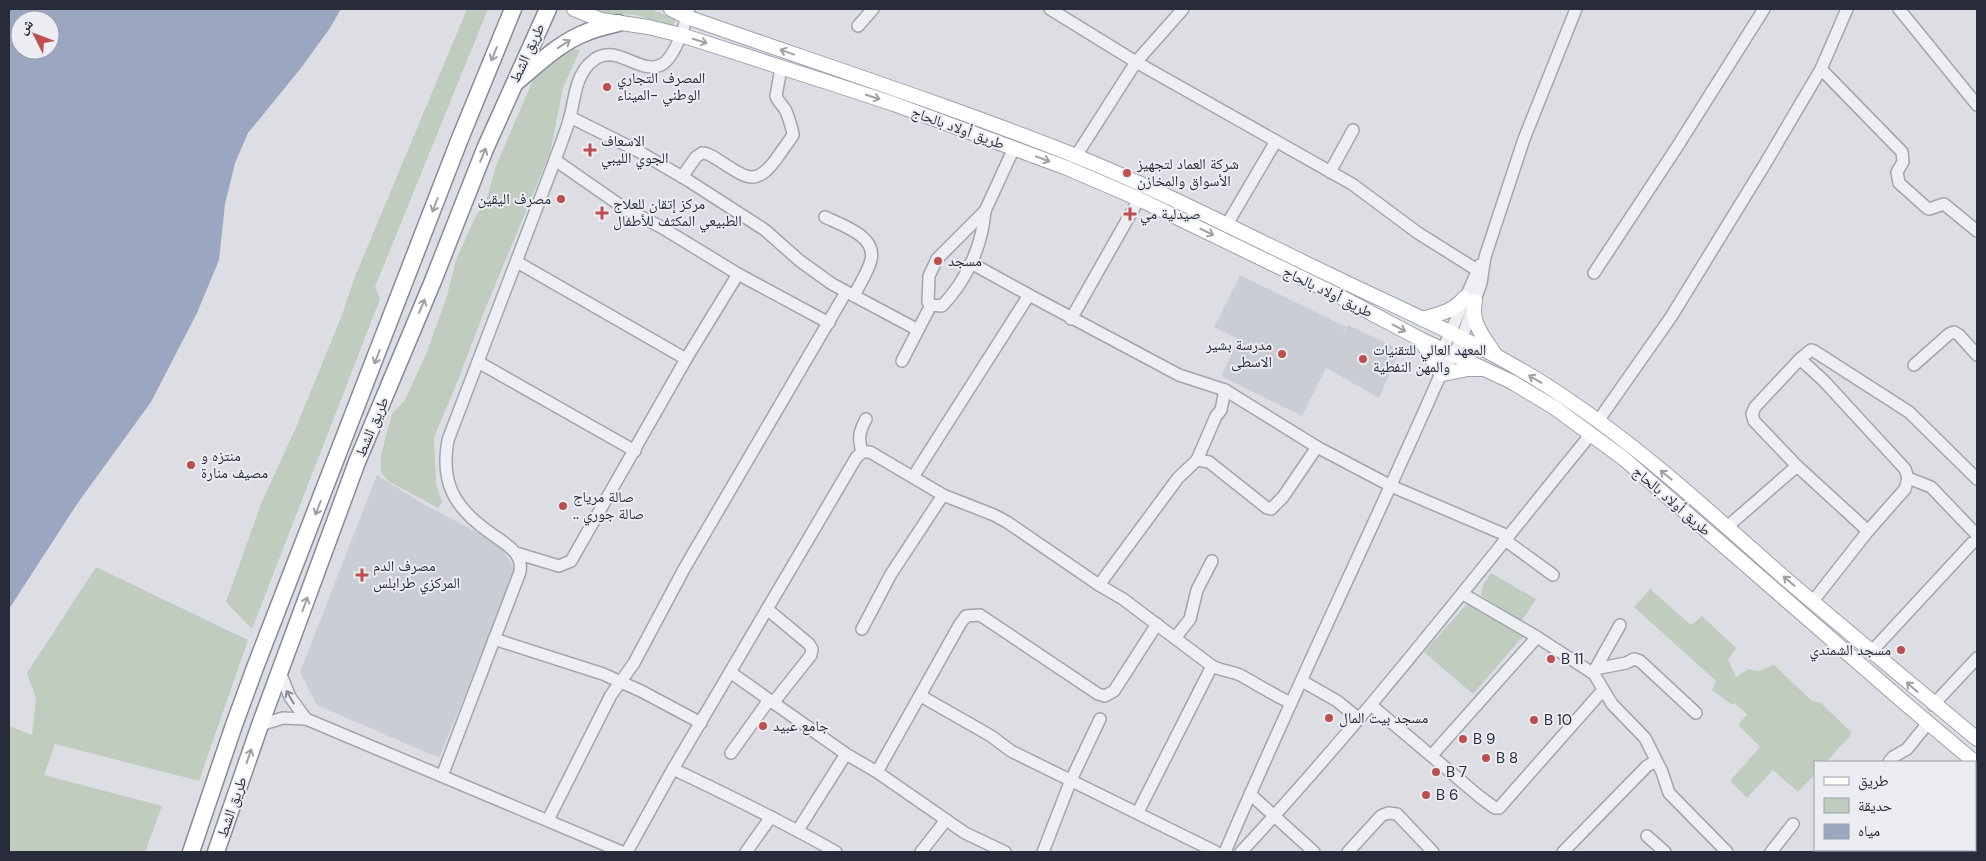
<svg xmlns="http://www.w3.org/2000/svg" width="1986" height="861" font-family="'DM Sans','Noto Naskh Arabic',sans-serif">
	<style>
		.built { fill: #cbcdd5 }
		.green { fill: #c0cdbe }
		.water { fill: #9ba7c1; fill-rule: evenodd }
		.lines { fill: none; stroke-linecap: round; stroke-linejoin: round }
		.minor-casing { stroke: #a2a5ad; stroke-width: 14 }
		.major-casing { stroke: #9da1af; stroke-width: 16 }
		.highway-casing { stroke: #868a99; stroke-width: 19 }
		.minor { stroke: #eeeff3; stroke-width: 11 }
		.major { stroke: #fff; stroke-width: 14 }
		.highway { stroke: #fff; stroke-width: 16 }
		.oneway { stroke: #9ea0a6 }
		.oneway2 { stroke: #8b8d96 }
		.poi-dot { fill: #bd504e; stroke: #ebedf2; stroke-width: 2 }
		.labels { text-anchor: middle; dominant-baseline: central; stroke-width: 4; stroke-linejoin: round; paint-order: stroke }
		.street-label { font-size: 15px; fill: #282b39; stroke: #ebedf2 }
		.poi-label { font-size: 15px; fill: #282b39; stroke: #ebedf2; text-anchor: start }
	</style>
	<rect width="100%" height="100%" fill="#dcdee4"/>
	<g class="built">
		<path d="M 1240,275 L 1346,327 L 1340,340 L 1348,325 L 1400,350 L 1379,398 L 1326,368 L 1302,416 L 1221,376 L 1239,340 L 1214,327 Z"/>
		<path d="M 377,475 L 420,502 L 499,544 L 516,571 L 439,758 L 317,705 L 300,672 Z"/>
	</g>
	<g class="green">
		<path d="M 467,9 L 488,9 L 375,287 L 380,299 L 252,629 L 226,602 L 261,504 L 297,425 L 342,315 L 354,279 Z"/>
		<path d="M 589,9 L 650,9 L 676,19 L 673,26 L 636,15 L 597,13 Z"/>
		<path d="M 570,49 L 580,50 L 563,88 L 550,153 L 484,312 L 455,388 L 434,437 L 436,484 L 442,502 L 438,508 L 388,481 L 381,472 L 381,455 L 386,436 L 392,414 L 405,400 L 427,352 L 447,296 L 456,260 L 475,218 L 486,201 L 496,166 L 533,80 Z"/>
		<path d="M 96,567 L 248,640 L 199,781 L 55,744 L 44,775 L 162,806 L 145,852 L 9,852 L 9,726 L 32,735 L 36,698 L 27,673 Z"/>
		<path d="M 1491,573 L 1536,599 L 1521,622 L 1481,595 L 1483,585 Z"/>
		<path d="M 1650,589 L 1691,625 L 1702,616 L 1736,648 L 1728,660 L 1736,677 L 1749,669 L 1758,671 L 1774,665 L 1812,701 L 1821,703 L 1851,732 L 1850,736 L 1826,762 L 1815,762 L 1815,774 L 1798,792 L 1773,770 L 1747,798 L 1730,781 L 1760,747 L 1738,725 L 1747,714 L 1734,703 L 1732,705 L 1712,690 L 1716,681 L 1634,607 Z"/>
		<path d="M 1467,604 L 1525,634 L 1473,694 L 1424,652 Z"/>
	</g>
	<path class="water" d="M 9,9 L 341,9 L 330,28 L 301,68 L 248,133 L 235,163 L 225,204 L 219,260 L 197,313 L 151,402 L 77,504 L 9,609 ZM 20,20 L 50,20 L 50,50 L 20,50 Z"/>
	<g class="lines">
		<g class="minor-casing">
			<g id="minor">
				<path d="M 1050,9 L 1136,62 L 1352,184 L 1418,233 L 1477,270"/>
				<path d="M 1899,9 L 1977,105"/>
				<path d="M 858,26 L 873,9"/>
				<path d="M 1821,69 L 1902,152 L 1903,162 L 1897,172 L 1899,183 L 1927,208 L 1929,209 L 1944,204 L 1977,231"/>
				<path d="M 570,117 L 638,151 L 689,181 L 765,230 L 800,261 L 832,284 L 918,330 L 931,305"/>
				<path d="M 1076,156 L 1136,62 L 1183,9"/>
				<path d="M 555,160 L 624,208 L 661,227 L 738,274 L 829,323"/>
				<path d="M 1330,172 L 1353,130"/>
				<path d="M 682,177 L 696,157 L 702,153 C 710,153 716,159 723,163 C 749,180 757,185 777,158 C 782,150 788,143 793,135 C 793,131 788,116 786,111 C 783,105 778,102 776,96 L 781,68"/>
				<path d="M 825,217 C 841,225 877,236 871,260 C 868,272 859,285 854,296"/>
				<path d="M 1226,226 L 1276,141"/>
				<path d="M 517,262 L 686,359"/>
				<path d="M 971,263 L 1029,295"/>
				<path d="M 1594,273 L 1677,147 L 1764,9"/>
				<path d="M 931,305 L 928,302 L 929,276 L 937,259 L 985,211 L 1014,148"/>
				<path d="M 931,305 L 942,306 C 966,281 982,247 985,211"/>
				<path d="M 1071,319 L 1139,199"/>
				<path d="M 1800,359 L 1811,350 L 1814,351 L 1909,412 L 1977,479"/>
				<path d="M 902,361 L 918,330"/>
				<path d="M 478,362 L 635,451"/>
				<path d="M 1914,365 L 1949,334 L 1954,332 L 1959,335 L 1977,355"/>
				<path d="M 1439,373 L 1443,349 L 1480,265"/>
				<path d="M 1598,421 L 1671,317 L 1765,164 L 1821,69 L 1847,9"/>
				<path d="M 862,452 C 858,438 859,432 866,419"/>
				<path d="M 1197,460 L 1216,416 L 1221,410 L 1225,390"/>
				<path d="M 913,477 L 1029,295 L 1179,375 L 1225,390 L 1317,447 L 1391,486 L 1508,536"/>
				<path d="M 1908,478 L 1931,487 L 1977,535"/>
				<path d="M 1727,527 L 1797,466"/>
				<path d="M 1505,540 L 1553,575"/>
				<path d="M 516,553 L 559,566 L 571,561 L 686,359 L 738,274"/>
				<path d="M 1099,585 L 1178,478 L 1197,460 L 1209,462 L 1267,508 L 1271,509 L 1283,497 L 1317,447"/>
				<path d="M 1463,594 L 1537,637 L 1594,674 L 1612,704 L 1645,738 L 1662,772 L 1669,793 L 1727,852"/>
				<path d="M 1813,601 L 1868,531 L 1905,489 L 1908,478 L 1905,469 L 1824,381 L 1800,359 L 1755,407 L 1752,414 L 1754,421 L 1797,466 L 1868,531"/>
				<path d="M 767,609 L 809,644 L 812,649 L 811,655 L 773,703"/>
				<path d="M 862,629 L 891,574 L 943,495"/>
				<path d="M 1175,638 L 1190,619 L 1197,590 L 1212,561"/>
				<path d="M 494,639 L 603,674 L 641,691 L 701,723"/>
				<path d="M 1872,651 L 1972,543 L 1977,541"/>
				<path d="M 1595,669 L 1626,663 L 1634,659 L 1640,661 L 1696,713"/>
				<path d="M 280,672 L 290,697 L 306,719"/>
				<path d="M 730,672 L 846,754 L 877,772 L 965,833 L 1005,852"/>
				<path d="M 1593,673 L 1620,625"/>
				<path d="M 1302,681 L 1337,701 L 1358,718"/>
				<path d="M 921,696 L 991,736 L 1011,751 L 1216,852"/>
				<path d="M 1371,705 L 1480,797 L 1495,808 L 1499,808 L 1603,690"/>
				<path d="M 1933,705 L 1977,658"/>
				<path d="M 260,725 L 283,718 L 306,719 L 622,852"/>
				<path d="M 731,753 L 769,700"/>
				<path d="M 1432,755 L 1537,637"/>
				<path d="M 1889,762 L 1893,757 L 1907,749 L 1928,723"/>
				<path d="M 673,769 C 728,795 783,822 836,852"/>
				<path d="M 877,772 L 960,624 L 966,616 L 980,615 L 1098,694 L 1105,696 L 1114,691 L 1157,624"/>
				<path d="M 442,776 L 520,572 C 521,566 520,559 516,554 C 510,545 498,539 489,532 C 455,508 440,483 448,440 L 555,160 C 560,146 566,132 570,117 C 575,98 575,79 589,64 C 614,38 638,76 661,65 C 675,58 685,24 689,9"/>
				<path d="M 1975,783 L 1977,780"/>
				<path d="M 1250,794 L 1314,852"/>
				<path d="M 1138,812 L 1212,666"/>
				<path d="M 548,820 L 611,695 L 634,663 L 684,569 L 846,292"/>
				<path d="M 798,830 L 846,754"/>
				<path d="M 1647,836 L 1665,852"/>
				<path d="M 627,852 L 673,769 L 856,458 L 862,452 L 870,452 L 943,495 L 994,515 L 1007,522 L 1099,585 L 1123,599 L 1212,666 C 1221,671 1233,671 1242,676 C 1258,685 1274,695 1291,703"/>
				<path d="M 746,852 L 771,817"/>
				<path d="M 921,852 L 946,820"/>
				<path d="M 1043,852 L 1071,780 L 1100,719"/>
				<path d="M 1225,852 C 1293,693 1369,537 1439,378 L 1448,365 L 1462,338 L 1481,283 L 1485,257 L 1524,139 L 1576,9"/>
				<path d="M 1241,852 C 1365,719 1476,575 1591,434"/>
				<path d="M 1348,852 L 1381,816 L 1388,813 L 1397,814 L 1433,852"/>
				<path d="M 1563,852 L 1647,766 L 1656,761"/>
				<path d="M 1771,852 L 1793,824"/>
				<path d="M 1924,852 L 1926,850"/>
			</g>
		</g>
		<g class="major-casing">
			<g id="major">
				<path d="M 574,9 L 601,20 L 648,27 L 681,35 L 827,82 L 894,104 L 1067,168 L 1139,199 L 1337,295 L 1420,339 L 1512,382 L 1555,408 L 1623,458 L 1907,705 L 1977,764"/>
				<path d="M 671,9 L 687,17 C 817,63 948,105 1076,156 C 1162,191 1244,234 1328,274 C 1408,313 1493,348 1567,399 C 1646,452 1716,518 1787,580 C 1850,634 1914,686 1977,739"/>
				<path d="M 1475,301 C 1470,322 1483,336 1494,353"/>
				<path d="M 1422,319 C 1439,314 1453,312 1464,298"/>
				<path d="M 1420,339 L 1439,370"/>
				<path d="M 1443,374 L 1468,369 L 1482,369"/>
				<path d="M 1975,799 L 1977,799"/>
			</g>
		</g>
		<g class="highway-casing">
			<g id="highway">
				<path d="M 516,82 C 537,65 559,43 585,33 C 595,28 607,26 618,23"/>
				<path d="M 191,852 L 234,725 L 256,665 L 459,141 L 513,9"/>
				<path d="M 216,852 L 260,725 L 357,462 L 433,281 L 485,149 L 548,9"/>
			</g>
		</g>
		<use href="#minor" class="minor"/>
		<use href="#major" class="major"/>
		<use href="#highway" class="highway"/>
	</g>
	<defs><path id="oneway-shaft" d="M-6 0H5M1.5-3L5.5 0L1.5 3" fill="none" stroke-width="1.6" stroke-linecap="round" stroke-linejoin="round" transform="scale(1.25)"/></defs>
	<g class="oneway">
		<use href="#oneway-shaft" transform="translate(700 41) rotate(18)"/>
		<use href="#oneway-shaft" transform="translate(564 44) rotate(-33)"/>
		<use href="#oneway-shaft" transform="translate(787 52) rotate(-160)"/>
		<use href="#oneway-shaft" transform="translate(494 54) rotate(112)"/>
		<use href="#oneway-shaft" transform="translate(873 97) rotate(18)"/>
		<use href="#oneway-shaft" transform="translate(483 155) rotate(-68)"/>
		<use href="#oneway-shaft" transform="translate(1043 159) rotate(21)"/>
		<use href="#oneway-shaft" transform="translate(435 205) rotate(111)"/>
		<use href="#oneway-shaft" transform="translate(1207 232) rotate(26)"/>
		<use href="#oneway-shaft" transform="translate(422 306) rotate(-67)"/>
		<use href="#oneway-shaft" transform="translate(1399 328) rotate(28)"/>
		<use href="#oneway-shaft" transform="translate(377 357) rotate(111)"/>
		<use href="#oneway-shaft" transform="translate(1535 379) rotate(-149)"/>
		<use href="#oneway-shaft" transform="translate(1666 475) rotate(-141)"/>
		<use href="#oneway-shaft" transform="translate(318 508) rotate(111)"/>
		<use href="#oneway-shaft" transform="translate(1789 581) rotate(-139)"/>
		<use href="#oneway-shaft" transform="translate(305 604) rotate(-70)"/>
		<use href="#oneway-shaft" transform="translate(1912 687) rotate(-139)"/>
		<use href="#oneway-shaft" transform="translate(249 756) rotate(-71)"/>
	</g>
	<use class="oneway2" href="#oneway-shaft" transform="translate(290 697) rotate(-120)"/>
	<g class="poi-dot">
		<circle cx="607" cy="87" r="5"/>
		<path d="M587.5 142.5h5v5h5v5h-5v5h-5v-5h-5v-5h5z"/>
		<circle cx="1127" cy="173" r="5"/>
		<circle cx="561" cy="199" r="5"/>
		<path d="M599.5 205.5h5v5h5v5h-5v5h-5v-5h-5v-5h5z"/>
		<path d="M1127.5 206.5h5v5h5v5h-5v5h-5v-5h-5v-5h5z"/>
		<circle cx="938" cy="261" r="5"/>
		<circle cx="1282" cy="354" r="5"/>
		<circle cx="1363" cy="359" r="5"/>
		<circle cx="191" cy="465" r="5"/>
		<circle cx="563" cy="506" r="5"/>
		<path d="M359.5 567.5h5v5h5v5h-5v5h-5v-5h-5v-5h5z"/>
		<circle cx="1901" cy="650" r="5"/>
		<circle cx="1551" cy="659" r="5"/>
		<circle cx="1329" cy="718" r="5"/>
		<circle cx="1534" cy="720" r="5"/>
		<circle cx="763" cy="726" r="5"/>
		<circle cx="1463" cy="739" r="5"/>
		<circle cx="1486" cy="758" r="5"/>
		<circle cx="1436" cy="772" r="5"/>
		<circle cx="1426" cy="795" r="5"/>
	</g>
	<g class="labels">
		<g class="street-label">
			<text transform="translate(527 53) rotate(-65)">طريق الشط</text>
			<text transform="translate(958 128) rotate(20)">طريق أولاد بالحاج</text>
			<text transform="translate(1328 292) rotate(26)">طريق أولاد بالحاج</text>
			<text transform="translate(372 427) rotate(-67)">طريق الشط</text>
			<text transform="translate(1672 501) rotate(41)">طريق أولاد بالحاج</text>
			<text transform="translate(232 807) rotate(-71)">طريق الشط</text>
		</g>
		<g class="poi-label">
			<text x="617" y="78">المصرف التجاري<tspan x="617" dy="17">الوطني -الميناء</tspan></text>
			<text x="601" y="141">الاسعاف<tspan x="601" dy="17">الجوي الليبي</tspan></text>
			<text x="1137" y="164">شركة العماد لتجهيز<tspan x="1137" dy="17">الأسواق والمخازن</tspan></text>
			<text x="551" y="199" text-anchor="end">مصرف اليقين</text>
			<text x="613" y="204">مركز إتقان للعلاج<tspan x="613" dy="17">الطبيعي المكثف للأطفال</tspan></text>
			<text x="1140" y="214">صيدلية مي</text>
			<text x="948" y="261">مسجد</text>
			<text x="1272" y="345" text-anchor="end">مدرسة بشير<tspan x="1272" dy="17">الاسطى</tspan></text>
			<text x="1373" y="350">المعهد العالي للتقنيات<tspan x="1373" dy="17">والمهن النفطية</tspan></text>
			<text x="201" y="456">منتزه و<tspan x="201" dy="17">مصيف منارة</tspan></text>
			<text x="573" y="497">صالة مرياج<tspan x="573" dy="17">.. صالة جوري</tspan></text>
			<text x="373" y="566">مصرف الدم<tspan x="373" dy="17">المركزي طرابلس</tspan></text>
			<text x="1891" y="650" text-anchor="end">مسجد الشمندي</text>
			<text x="1561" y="659">B 11</text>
			<text x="1339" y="718">مسجد بيت المال</text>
			<text x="1544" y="720">B 10</text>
			<text x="773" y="726">جامع عبيد</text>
			<text x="1473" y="739">B 9</text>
			<text x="1496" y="758">B 8</text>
			<text x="1446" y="772">B 7</text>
			<text x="1436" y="795">B 6</text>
		</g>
	</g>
	<rect width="1986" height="861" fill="none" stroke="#282b39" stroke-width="20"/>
	<rect x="1814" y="761" width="162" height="90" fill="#ebedf2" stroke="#9d9fa8"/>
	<rect x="1824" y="777" width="25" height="8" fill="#ffffff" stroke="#9d9fa8"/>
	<text x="1858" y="786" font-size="15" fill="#282b39">طريق</text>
	<rect x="1824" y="798" width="25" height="15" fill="#c0cdbe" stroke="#9d9fa8"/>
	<text x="1858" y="811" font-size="15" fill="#282b39">حديقة</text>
	<rect x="1824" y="824" width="25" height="15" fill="#9ba7c1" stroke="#9d9fa8"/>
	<text x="1858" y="836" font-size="15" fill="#282b39">مياه</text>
	<g transform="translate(35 35) rotate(312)"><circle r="24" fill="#ebedf2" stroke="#9d9fa8"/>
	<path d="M0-4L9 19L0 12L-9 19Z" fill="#bd504e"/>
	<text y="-8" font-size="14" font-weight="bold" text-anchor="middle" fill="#282b39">ش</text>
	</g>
</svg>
